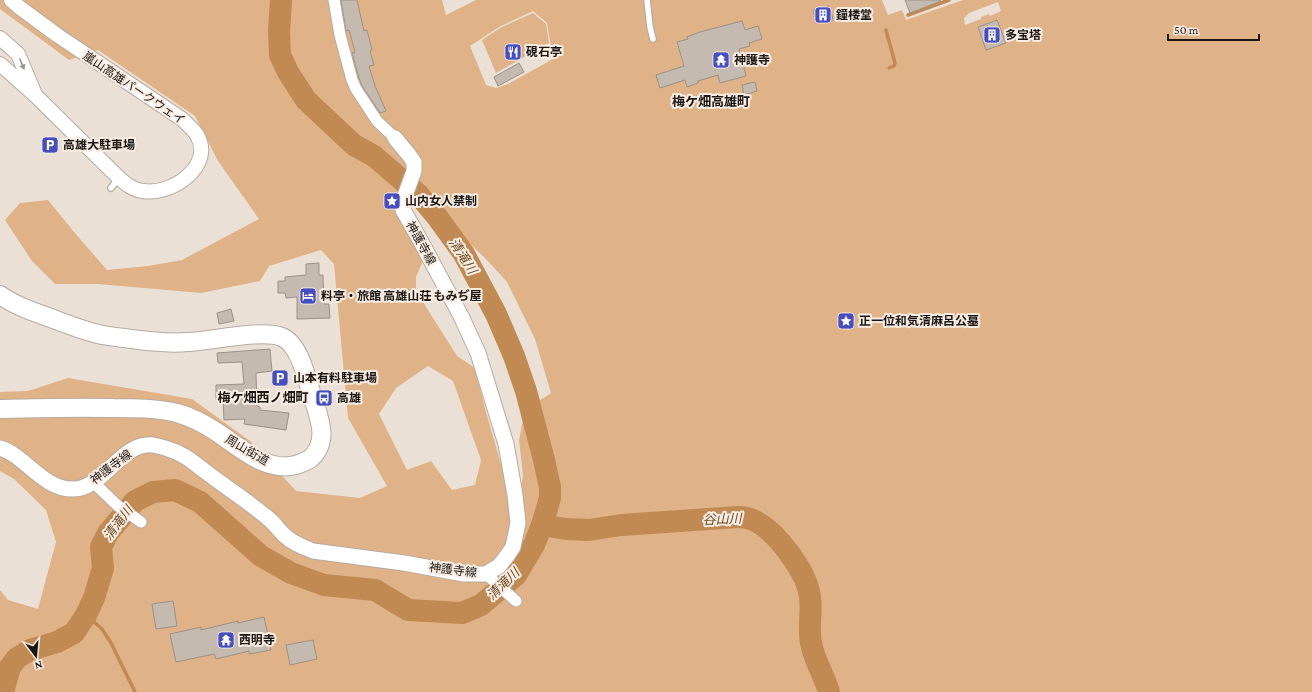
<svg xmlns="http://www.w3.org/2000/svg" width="1312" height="692" font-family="'Crimson Pro','Noto Sans JP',serif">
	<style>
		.green { fill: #e0b287; fill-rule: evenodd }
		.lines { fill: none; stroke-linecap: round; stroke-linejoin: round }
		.stream { stroke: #c18a53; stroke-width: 3.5 }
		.river { stroke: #c18a53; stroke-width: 22 }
		.building { fill: #c5bab0; stroke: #9c9188 }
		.service-casing { stroke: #b6aba1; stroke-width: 8 }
		.minor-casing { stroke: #b6aba1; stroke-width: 13 }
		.tertiary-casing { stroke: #b6aba1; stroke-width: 16 }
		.secondary-casing { stroke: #b6aba1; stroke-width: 17 }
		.trunk-casing { stroke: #b6aba1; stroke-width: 20 }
		.service { stroke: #fff; stroke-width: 5.5 }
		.minor { stroke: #fff; stroke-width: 11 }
		.tertiary { stroke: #fff; stroke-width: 14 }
		.secondary { stroke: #fff; stroke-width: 15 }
		.trunk { stroke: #fff; stroke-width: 18 }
		.oneway { fill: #989695 }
		.labels { text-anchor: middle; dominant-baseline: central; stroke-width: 4; stroke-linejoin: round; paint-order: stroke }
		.poi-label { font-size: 12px; font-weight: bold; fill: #1a1613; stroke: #f9ede3; text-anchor: start }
		.street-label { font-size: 12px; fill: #1a1613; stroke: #f9ede3 }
		.neighbourhood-label { font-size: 13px; font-weight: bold; fill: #1a1613; stroke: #f9ede3 }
		.water-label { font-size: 13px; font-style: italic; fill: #6d461d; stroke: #f9ede3 }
	</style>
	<rect width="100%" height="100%" fill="#ebe0d6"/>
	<g class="green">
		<path d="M 0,0 L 442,0 L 446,15 L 476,0 L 882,0 L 888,15 L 902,10 L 906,20 L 963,0 L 1312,0 L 1312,692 L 0,692 L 0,590 L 8,600 L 38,609 L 56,542 L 46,510 L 14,479 L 0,471 L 0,392 L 28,391 L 68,378 L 192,399 L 250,441 L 296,491 L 360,498 L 387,486 L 348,418 L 334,264 L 321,250 L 269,266 L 260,281 L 201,293 L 98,284 L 55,284 L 32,261 L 5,220 L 20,203 L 48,200 L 74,232 L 107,270 L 148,266 L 182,260 L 259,219 L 218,161 L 195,116 L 98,50 L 69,60 L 0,9 ZM 998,2 L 1001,11 L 990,16 L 989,14 L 981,17 L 981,19 L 965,25 L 964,18 L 969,13 ZM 533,11 L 547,23 L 553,59 L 508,84 L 496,88 L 486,85 L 470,46 L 499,27 ZM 417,188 L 442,217 L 487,260 L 507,282 L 535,339 L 551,393 L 525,410 L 519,440 L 523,475 L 522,483 L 517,487 L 508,468 L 501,464 L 486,412 L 475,368 L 457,356 L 416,291 L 416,277 L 424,258 L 399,210 ZM 428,366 L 453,381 L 481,460 L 475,485 L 452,490 L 431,461 L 407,470 L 379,414 L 396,388 Z"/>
		<path d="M 533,13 L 546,24 L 549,43 L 496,73 L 482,40 L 500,28 Z"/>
	</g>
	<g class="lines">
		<g class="stream">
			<path d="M 908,15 L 949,0"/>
			<path d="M 886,30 L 895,63 L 894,66 L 889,68"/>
			<path d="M 86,615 L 102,629 L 111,643 L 135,692"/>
		</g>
		<g class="river">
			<path d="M 542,525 L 566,529 L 589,530 L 621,525 L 738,517 C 743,517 749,518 753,520 C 776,530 807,572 810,597 C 812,612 808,628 811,643 C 814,660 824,675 829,692"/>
			<path d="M 3,692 L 10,667 L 17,658 L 30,650 L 57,642 L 74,633 L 86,615 L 94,598 L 103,568 L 101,547 L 108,533 L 135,501 L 153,492 L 175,490 L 200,502 L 261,556 L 291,573 L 324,585 L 375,590 L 408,610 L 462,613 L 481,605 L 516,575 L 534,545 L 542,525 L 550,498 L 550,487 L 544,460 L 526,391 L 514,356 L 496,314 L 464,254 L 438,218 L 418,194 L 374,156 L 354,145 L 306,100 L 288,72 L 280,55 L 279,32 L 281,0"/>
		</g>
	</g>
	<g class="building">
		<path d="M 341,0 L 357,0 L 364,31 L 367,30 L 372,50 L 370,51 L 374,65 L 369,66 L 375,86 L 386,111 L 380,113 L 362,86 L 359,78 L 352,53 L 355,52 L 349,30 L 346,31 Z"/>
		<path d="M 905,0 L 940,0 L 941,1 L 910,13 Z"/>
		<path d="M 829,6 L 833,19 L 817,23 L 813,10 Z"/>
		<path d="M 997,20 L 1006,43 L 986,50 L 978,27 Z"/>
		<path d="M 742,21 L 745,30 L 758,26 L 762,39 L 749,43 L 750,46 L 739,49 L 746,76 L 720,83 L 718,75 L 698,81 L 698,83 L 687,87 L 685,80 L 660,88 L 656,75 L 684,66 L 677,42 L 688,39 L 687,37 L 700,32 Z"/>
		<path d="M 519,63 L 524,72 L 498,86 L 494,77 Z"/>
		<path d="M 755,82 L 757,91 L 744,95 L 742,85 Z"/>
		<path d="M 319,263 L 319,275 L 323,275 L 324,304 L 329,304 L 330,318 L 297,319 L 297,297 L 286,298 L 285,293 L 278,293 L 278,281 L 285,281 L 285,277 L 306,275 L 306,264 Z"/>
		<path d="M 231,309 L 234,321 L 219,324 L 217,313 Z"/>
		<path d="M 270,349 L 272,371 L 256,373 L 257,406 L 260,407 L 260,410 L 289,413 L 286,430 L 244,424 L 245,419 L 224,420 L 223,400 L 216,400 L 216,385 L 244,384 L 242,362 L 218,363 L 217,353 Z"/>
		<path d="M 173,601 L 177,626 L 156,629 L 152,604 Z"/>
		<path d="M 264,617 L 271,650 L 249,654 L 249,651 L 216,659 L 214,654 L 176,662 L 170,634 L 201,627 L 201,630 L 238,621 L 238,623 Z"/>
		<path d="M 313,640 L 317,659 L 290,665 L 286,645 Z"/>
	</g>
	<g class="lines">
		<g class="service-casing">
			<g id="service">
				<path d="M 647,0 L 650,27 L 653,39"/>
				<path d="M 111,188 L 118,179"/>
			</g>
		</g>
		<g class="minor-casing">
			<g id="minor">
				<path d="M 334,0 L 340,35 L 352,80 L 356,89 L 377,121 L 395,138"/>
				<path d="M 93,482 L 118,506 L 141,522"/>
				<path d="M 486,574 L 516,601"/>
			</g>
		</g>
		<g class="tertiary-casing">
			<g id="tertiary">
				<path d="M 0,38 L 18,54 L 34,92"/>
				<path d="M 0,64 L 36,96 L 119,178 C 126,184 133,190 143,191 C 171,196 215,166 197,135 C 193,129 187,124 182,119 L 57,35 L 19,7 L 11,0"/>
			</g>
		</g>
		<g class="secondary-casing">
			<path id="secondary" d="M 0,448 C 26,456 42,489 73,489 C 104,489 120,442 153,445 C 158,446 163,447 168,449 C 183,453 194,463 206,472 C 227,488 249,502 269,519 C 275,524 279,530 284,535 C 292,543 303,547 313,551 L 404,563 L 464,574 L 486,574 L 499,566 L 507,556 L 513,547 L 518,523 L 515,495 L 506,444 L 478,353 L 461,316 L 420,240 L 403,210 L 403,201 L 414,171 L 414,162 L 409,155 L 395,138"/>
		</g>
		<g class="trunk-casing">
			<path id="trunk" d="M 0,295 C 14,305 31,311 48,317 C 64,323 81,330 98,334 C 106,336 116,337 124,338 C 145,341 167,344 188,342 C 211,341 263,329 282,337 C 299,344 306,376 311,392 C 318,415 331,441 310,459 C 305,462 301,463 296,465 C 265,473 239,446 215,431 C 203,423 191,417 177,413 C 157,408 135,408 114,408 C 76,407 38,408 0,409"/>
		</g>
		<use href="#service" class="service"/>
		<use href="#minor" class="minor"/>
		<use href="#tertiary" class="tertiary"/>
		<use href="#secondary" class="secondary"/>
		<use href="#trunk" class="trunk"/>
	</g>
	<defs><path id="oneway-solid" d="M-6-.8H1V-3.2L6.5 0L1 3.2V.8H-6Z"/></defs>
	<use class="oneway" href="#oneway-solid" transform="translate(22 64) rotate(67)"/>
	<defs>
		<g id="building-square" transform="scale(0.9)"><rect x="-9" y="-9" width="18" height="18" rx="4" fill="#454dc2" stroke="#f9ede3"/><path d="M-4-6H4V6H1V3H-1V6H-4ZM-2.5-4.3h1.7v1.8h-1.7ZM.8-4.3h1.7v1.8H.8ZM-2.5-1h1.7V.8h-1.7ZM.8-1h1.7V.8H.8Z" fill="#fff"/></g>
		<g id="restaurant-square" transform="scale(0.9)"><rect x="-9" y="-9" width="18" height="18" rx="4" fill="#454dc2" stroke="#f9ede3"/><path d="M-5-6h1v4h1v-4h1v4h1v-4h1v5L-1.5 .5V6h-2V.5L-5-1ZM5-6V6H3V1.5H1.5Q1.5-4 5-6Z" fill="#fff"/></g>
		<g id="temple-square" transform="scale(0.9)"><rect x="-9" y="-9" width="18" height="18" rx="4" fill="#454dc2" stroke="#f9ede3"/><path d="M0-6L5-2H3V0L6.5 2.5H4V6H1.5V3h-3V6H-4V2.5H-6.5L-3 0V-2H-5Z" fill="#fff"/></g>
		<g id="parking-square" transform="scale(0.9)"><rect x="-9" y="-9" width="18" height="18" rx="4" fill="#454dc2" stroke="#f9ede3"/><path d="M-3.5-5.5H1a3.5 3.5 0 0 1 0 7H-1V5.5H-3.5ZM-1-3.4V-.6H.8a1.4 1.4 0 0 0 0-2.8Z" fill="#fff"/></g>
		<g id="sight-square" transform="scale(0.9)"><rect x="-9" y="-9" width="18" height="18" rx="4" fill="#454dc2" stroke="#f9ede3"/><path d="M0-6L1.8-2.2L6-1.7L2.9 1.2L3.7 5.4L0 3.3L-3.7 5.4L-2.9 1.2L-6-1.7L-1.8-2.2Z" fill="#fff"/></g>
		<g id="hotel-square" transform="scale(0.9)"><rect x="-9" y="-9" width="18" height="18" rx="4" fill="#454dc2" stroke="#f9ede3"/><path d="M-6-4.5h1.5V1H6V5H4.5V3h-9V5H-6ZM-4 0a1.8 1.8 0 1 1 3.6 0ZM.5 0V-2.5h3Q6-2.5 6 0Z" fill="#fff"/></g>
		<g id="bus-square" transform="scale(0.9)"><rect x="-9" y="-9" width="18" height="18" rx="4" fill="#454dc2" stroke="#f9ede3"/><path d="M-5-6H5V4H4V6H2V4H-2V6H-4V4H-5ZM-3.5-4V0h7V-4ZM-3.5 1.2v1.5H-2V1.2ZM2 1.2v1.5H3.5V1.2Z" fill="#fff"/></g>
	</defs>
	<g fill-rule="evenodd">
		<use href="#building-square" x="823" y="15"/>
		<use href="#building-square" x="992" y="35"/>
		<use href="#restaurant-square" x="513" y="52"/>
		<use href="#temple-square" x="721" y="60"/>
		<use href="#parking-square" x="50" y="145"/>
		<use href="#sight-square" x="392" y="201"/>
		<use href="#hotel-square" x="308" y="296"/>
		<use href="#sight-square" x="846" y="321"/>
		<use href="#parking-square" x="280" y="378"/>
		<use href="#bus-square" x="324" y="398"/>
		<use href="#temple-square" x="226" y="640"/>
	</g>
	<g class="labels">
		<g class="poi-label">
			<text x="836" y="15">鐘楼堂</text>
			<text x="1005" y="35">多宝塔</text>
			<text x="526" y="52">硯石亭</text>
			<text x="734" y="60">神護寺</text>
			<text x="63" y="145">高雄大駐車場</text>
			<text x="405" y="201">山内女人禁制</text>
			<text x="321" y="296">料亭・旅館 高雄山荘 もみぢ屋</text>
			<text x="859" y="321">正一位和気清麻呂公墓</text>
			<text x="293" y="378">山本有料駐車場</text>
			<text x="337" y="398">高雄</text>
			<text x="239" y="640">西明寺</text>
		</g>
		<g class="street-label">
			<text transform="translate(134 88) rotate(34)">嵐山高雄パークウェイ</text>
			<text transform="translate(421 243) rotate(61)">神護寺線</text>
			<text transform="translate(247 450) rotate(30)">周山街道</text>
			<text transform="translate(111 467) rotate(-37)">神護寺線</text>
			<text transform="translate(453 570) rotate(7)">神護寺線</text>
		</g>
		<g class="neighbourhood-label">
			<text x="711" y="101">梅ケ畑高雄町</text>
			<text x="263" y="397">梅ケ畑西ノ畑町</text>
		</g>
		<g class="water-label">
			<text transform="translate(463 256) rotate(57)">清滝川</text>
			<text transform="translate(722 519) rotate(-2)">谷山川</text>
			<text transform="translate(118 523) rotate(-53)">清滝川</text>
			<text transform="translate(503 584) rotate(-44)">清滝川</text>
		</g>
	</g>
	<g transform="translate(36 656) rotate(164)" stroke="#f9ede3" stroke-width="3" paint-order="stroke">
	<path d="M0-3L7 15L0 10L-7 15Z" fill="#1a1613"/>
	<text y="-6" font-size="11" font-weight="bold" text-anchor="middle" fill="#1a1613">N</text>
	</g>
	<path d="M1168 34v6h91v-6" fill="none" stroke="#1a1613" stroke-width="2"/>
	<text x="1174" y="34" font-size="12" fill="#1a1613" stroke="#f9ede3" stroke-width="3" paint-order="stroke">50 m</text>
</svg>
